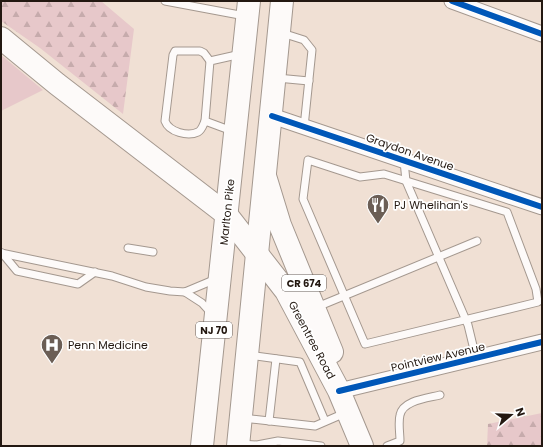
<svg xmlns="http://www.w3.org/2000/svg" width="543" height="447" font-family="Poppins,sans-serif">
	<style>
		.grass { fill: #e7c8ca }
		.forest { fill: url(#forest-firs) }
		.lines { fill: none; stroke-linecap: round; stroke-linejoin: round }
		.service-casing { stroke: #a4988f; stroke-width: 9 }
		.minor-casing { stroke: #a4988f; stroke-width: 17 }
		.primary-casing { stroke: #a4988f; stroke-width: 24 }
		.trunk-casing { stroke: #a4988f; stroke-width: 24 }
		.service { stroke: #fdfaf9; stroke-width: 7 }
		.minor { stroke: #fdfaf9; stroke-width: 15 }
		.primary { stroke: #fdfaf9; stroke-width: 22 }
		.trunk { stroke: #fdfaf9; stroke-width: 22 }
		.cycleway-casing { stroke: #fff; stroke-width: 8 }
		.cycleway { stroke: #0057b8; stroke-width: 6 }
		.labels { text-anchor: middle; dominant-baseline: central; stroke-width: 3.5; stroke-linejoin: round; paint-order: stroke }
		.shield { fill: #fff; stroke: #655d58; stroke-width: 1 }
		.shield-label { font-size: 10px; font-weight: bold; fill: #231811 }
		.street-label { font-size: 11px; fill: #231811; stroke: #fff }
		.poi-label { font-size: 11px; fill: #231811; stroke: #fff; text-anchor: start }
	</style>
	<defs>
		<pattern id="forest-firs" width="22" height="20" patternUnits="userSpaceOnUse"><rect width="22" height="20" fill="#e7c8ca"/><path d="M5 1l3.5 6h-7zM16 11l3.5 6h-7z" fill="#c6abac"/></pattern>
	</defs>
	<rect width="100%" height="100%" fill="#f0e0d4"/>
	<path class="grass" d="M 1,55 L 43,90 L 1,111 Z"/>
	<g class="forest">
		<path d="M 1,1 L 101,1 L 134,29 L 123,114 L 40,48 L 1,21 Z"/>
		<path d="M 542,413 L 542,446 L 487,446 L 488,424 Z"/>
	</g>
	<g class="lines">
		<g class="service-casing">
			<g id="service">
				<path d="M 165,1 L 245,16"/>
				<path d="M 282,33 L 304,40 L 312,50 L 304,127"/>
				<path d="M 277,78 L 309,81"/>
				<path d="M 205,121 C 203,125 202,130 198,132 C 188,137 169,132 165,121 L 173,55 L 175,51 L 200,51 L 204,53 L 210,61"/>
				<path d="M 232,131 L 205,121 L 210,61 L 241,54"/>
				<path d="M 308,160 L 360,177 L 384,174 L 507,212 L 536,289 L 538,302 L 365,344 L 303,199 Z"/>
				<path d="M 404,161 L 406,181 L 468,325 L 476,358"/>
				<path d="M 128,248 L 153,252"/>
				<path d="M 1,253 L 112,276 L 146,287 L 170,291 L 185,292 L 216,279"/>
				<path d="M 2,253 L 17,271 L 78,284 L 95,272"/>
				<path d="M 185,292 L 202,303 L 211,313"/>
				<path d="M 317,307 L 477,241"/>
				<path d="M 249,355 L 300,362 L 325,421"/>
				<path d="M 242,418 L 315,426 L 345,413"/>
				<path d="M 269,421 L 276,359"/>
				<path d="M 240,444 L 257,445 L 278,441 L 321,446"/>
				<path d="M 387,446 L 400,441 C 400,433 398,423 400,415 C 403,400 429,398 440,395"/>
			</g>
		</g>
		<g class="minor-casing">
			<g id="minor">
				<path d="M 452,1 L 542,34"/>
				<path d="M 272,116 L 542,207"/>
				<path d="M 339,391 L 542,342"/>
			</g>
		</g>
		<g class="primary-casing">
			<g id="primary">
				<path d="M 265,176 L 280,225 L 332,352"/>
				<path d="M 226,214 L 286,291 L 339,391 L 362,446"/>
			</g>
		</g>
		<g class="trunk-casing">
			<g id="trunk">
				<path d="M 1,38 L 57,84 L 226,214"/>
				<path d="M 202,446 L 249,1"/>
				<path d="M 238,446 L 282,1"/>
			</g>
		</g>
		<use href="#service" class="service"/>
		<use href="#minor" class="minor"/>
		<use href="#primary" class="primary"/>
		<use href="#trunk" class="trunk"/>
		<g class="cycleway-casing">
			<g id="cycleway">
				<path d="M 452,1 L 542,34"/>
				<path d="M 272,116 L 542,207"/>
				<path d="M 339,391 L 542,342"/>
			</g>
		</g>
		<use href="#cycleway" class="cycleway"/>
	</g>
	<defs>
		<g id="restaurant-pin" transform="scale(1.15)"><path d="M0 17L-7.5 6A9.5 9.5 0 1 1 7.5 6Z" fill="#6b5e55" stroke="#fff"/><path d="M-5-6h1v4h1v-4h1v4h1v-4h1v5L-1.5 .5V6h-2V.5L-5-1ZM5-6V6H3V1.5H1.5Q1.5-4 5-6Z" fill="#fff"/></g>
		<g id="hospital-pin" transform="scale(1.15)"><path d="M0 17L-7.5 6A9.5 9.5 0 1 1 7.5 6Z" fill="#6b5e55" stroke="#fff"/><path d="M-5-5h3v3.5h4V-5h3V5h-3V1.5h-4V5h-3Z" fill="#fff"/></g>
	</defs>
	<g fill-rule="evenodd">
		<use href="#restaurant-pin" x="378" y="205"/>
		<use href="#hospital-pin" x="52" y="345"/>
	</g>
	<g class="labels">
		<g class="shield">
			<rect x="282" y="275" width="44" height="16" rx="3"/>
			<rect x="196" y="322" width="36" height="16" rx="3"/>
		</g>
		<g class="shield-label">
			<text x="304" y="283">CR 674</text>
			<text x="214" y="330">NJ 70</text>
		</g>
		<g class="street-label">
			<text transform="translate(410 152) rotate(19)">Graydon Avenue</text>
			<text transform="translate(227 212) rotate(-84)">Marlton Pike</text>
			<text transform="translate(312 340) rotate(62)">Greentree Road</text>
			<text transform="translate(438 357) rotate(-13)">Pointview Avenue</text>
		</g>
		<g class="poi-label">
			<text x="394" y="205">PJ Whelihan's</text>
			<text x="68" y="345">Penn Medicine</text>
		</g>
	</g>
	<rect width="543" height="447" fill="none" stroke="#231811" stroke-width="4"/>
	<g transform="translate(511 415) rotate(71)" stroke="#ffffff" stroke-width="3" paint-order="stroke">
	<path d="M0-3L7 15L0 10L-7 15Z" fill="#231811"/>
	<text y="-6" font-size="11" font-weight="bold" text-anchor="middle" fill="#231811">N</text>
	</g>
</svg>
